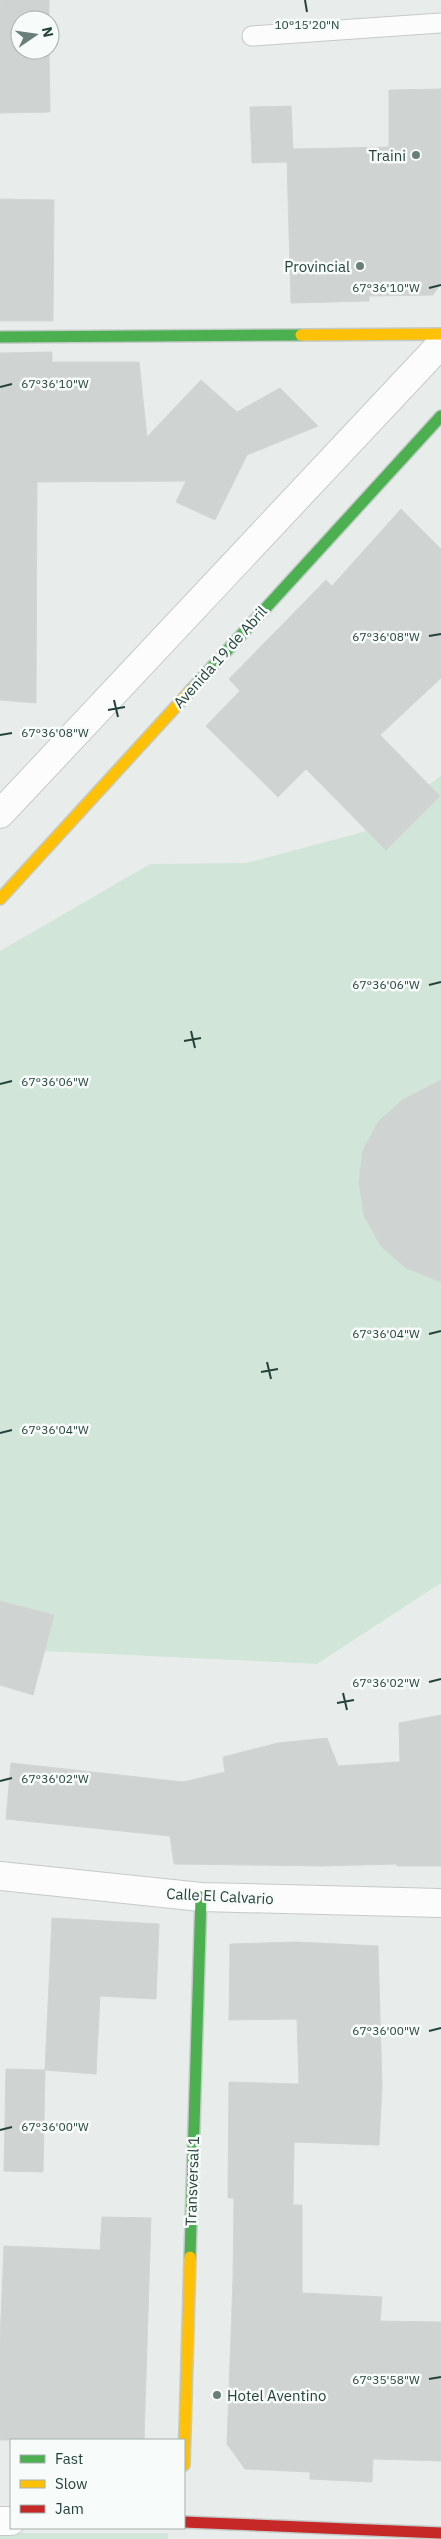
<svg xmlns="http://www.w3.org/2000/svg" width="441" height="2539" font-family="'IBM Plex Sans',sans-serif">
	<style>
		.green { fill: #d1e6d8 }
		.building { fill: #cfd4d2; stroke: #d1d6d4 }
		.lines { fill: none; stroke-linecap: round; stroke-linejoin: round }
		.lane-casing { stroke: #c5cac8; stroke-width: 21 }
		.street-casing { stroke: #c5cac8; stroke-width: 30 }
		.fast-casing { stroke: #c3cbc8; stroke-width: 14 }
		.slow-casing { stroke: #c3cbc8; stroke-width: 14 }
		.jam-casing { stroke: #c3cbc8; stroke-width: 14 }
		.lane { stroke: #fcfcfc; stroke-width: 19 }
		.street { stroke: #fcfcfc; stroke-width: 28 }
		.fast { stroke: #4caf50; stroke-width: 11 }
		.slow { stroke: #ffc107; stroke-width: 11 }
		.jam { stroke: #c62828; stroke-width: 11 }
		.ticks { fill: none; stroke: #24423a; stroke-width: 2 }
		.poi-dot { fill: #697e78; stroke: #f7fbf9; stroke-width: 2 }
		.labels { text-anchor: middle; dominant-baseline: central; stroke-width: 5; stroke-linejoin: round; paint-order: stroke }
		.poi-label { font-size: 15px; fill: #24423a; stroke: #f7fbf9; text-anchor: end }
		.street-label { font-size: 15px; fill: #24423a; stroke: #f7fbf9 }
		.ticks-label { font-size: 12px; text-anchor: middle; fill: #24423a; stroke: #f7fbf9; stroke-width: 5; stroke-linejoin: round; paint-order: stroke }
	</style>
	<rect width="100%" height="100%" fill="#e8edeb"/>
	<g class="green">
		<path d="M 441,776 L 441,1583 L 317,1664 L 0,1649 L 0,951 L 150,864 L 246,863 L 363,832 Z"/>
		<rect x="0" y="2533" width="168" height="6"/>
	</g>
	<g class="building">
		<path d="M 0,0 L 49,0 L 49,20 L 20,20 L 20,50 L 49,50 L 50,112 L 0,113 Z"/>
		<path d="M 441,89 L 441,283 L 433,295 L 369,296 L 369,301 L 291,303 L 287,162 L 252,163 L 250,107 L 291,106 L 293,149 L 389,147 L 389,90 Z"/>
		<path d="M 0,199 L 54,200 L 53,321 L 0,321 Z"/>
		<path d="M 52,352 L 52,362 L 139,362 L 147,437 L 201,380 L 237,412 L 280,388 L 318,426 L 247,455 L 215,520 L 176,502 L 186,481 L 37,482 L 36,703 L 0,700 L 0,353 Z"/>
		<path d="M 401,509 L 441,549 L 441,678 L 380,735 L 440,796 L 386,850 L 306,769 L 278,797 L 206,726 L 240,691 L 229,679 L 326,580 L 332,586 Z"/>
		<path d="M 441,1080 L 441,1282 L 406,1268 L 381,1246 L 364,1216 L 359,1182 L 363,1150 L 378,1122 L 402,1100 Z"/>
		<path d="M 0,1601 L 54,1615 L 33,1695 L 0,1685 Z"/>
		<path d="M 441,1715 L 441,1866 L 397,1866 L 397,1864 L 321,1866 L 174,1864 L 170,1836 L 6,1819 L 11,1763 L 183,1782 L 225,1772 L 223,1757 L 278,1743 L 327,1738 L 338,1766 L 400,1762 L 399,1723 Z"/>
		<path d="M 52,1918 L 159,1924 L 156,1999 L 100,1996 L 96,2074 L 45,2070 Z"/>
		<path d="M 296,1942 L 378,1946 L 382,2085 L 379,2145 L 294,2142 L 293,2205 L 302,2205 L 302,2293 L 382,2297 L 380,2321 L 441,2322 L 441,2461 L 373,2459 L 372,2482 L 310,2479 L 310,2472 L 245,2469 L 227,2444 L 233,2280 L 234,2198 L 228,2198 L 229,2082 L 299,2084 L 297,2019 L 229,2020 L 230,1944 Z"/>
		<path d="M 6,2069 L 45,2070 L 43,2172 L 4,2171 Z"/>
		<path d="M 102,2217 L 151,2218 L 144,2440 L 0,2440 L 0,2342 L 4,2246 L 100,2250 Z"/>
	</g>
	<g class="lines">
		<g class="lane-casing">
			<path id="lane" d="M 252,36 L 441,23"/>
		</g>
		<g class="street-casing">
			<g id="street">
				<path d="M 0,814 L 441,344"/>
				<path d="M 0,1876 L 201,1897 L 441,1903"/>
				<path d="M 0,2521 L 11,2521"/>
			</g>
		</g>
		<g class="fast-casing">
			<g id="fast">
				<path d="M 0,337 L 301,335"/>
				<path d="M 191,690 L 441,416"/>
				<path d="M 190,2257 L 201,1897"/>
			</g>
		</g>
		<g class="slow-casing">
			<g id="slow">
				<path d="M 301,335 L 441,334"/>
				<path d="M 0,899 L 191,690"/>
				<path d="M 184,2465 L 190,2257"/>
			</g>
		</g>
		<g class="jam-casing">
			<path id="jam" d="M 184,2522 L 441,2533"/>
		</g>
		<use href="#lane" class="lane"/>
		<use href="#street" class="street"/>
		<use href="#fast" class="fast"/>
		<use href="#slow" class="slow"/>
		<use href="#jam" class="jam"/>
	</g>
	<path class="ticks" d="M 305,0 L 307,12M 429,288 L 441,285M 0,387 L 12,384M 429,636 L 441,634M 114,700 L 118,717M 108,710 L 125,707M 0,735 L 12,733M 429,985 L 441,982M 191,1031 L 195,1048M 184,1041 L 201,1038M 0,1084 L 12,1081M 429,1334 L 441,1331M 267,1362 L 271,1379M 261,1372 L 278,1369M 0,1433 L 12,1430M 429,1682 L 441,1679M 343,1693 L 347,1710M 337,1703 L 354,1700M 0,1781 L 12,1778M 429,2031 L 441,2028M 0,2130 L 12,2127M 429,2379 L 441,2377"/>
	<g class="poi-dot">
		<circle cx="416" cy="155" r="5"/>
		<circle cx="360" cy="266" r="5"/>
		<circle cx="217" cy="2395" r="5"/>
	</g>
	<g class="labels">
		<g class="poi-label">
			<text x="406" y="155">Traini</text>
			<text x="350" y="266">Provincial</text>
			<text x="227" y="2395" text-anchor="start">Hotel Aventino</text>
		</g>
		<g class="street-label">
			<text transform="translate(220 657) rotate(-48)">Avenida 19 de Abril</text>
			<text transform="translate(220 1896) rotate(3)">Calle El Calvario</text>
			<text transform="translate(192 2181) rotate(-88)">Transversal 1</text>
		</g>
	</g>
	<g class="ticks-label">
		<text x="307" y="29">10°15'20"N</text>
		<text x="386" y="292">67°36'10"W</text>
		<text x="55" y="388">67°36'10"W</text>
		<text x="386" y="641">67°36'08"W</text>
		<text x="55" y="737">67°36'08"W</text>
		<text x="386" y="989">67°36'06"W</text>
		<text x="55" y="1086">67°36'06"W</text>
		<text x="386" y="1338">67°36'04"W</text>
		<text x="55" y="1434">67°36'04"W</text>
		<text x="386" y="1687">67°36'02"W</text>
		<text x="55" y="1783">67°36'02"W</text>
		<text x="386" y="2035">67°36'00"W</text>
		<text x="55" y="2131">67°36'00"W</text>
		<text x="386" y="2384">67°35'58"W</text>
	</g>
	<rect x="10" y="2439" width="175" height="90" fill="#f7fbf9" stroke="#a3b1ad"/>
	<rect x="20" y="2455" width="25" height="8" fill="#4caf50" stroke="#a3b1ad"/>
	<text x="55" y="2464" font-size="15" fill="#24423a">Fast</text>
	<rect x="20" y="2480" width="25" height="8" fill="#ffc107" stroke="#a3b1ad"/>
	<text x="55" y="2489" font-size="15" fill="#24423a">Slow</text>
	<rect x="20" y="2505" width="25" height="8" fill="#c62828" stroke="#a3b1ad"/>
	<text x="55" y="2514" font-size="15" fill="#24423a">Jam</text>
	<g transform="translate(35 35) rotate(77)"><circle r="24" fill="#f7fbf9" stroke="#a3b1ad"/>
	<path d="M0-4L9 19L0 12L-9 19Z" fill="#697e78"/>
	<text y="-8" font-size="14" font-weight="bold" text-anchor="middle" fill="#24423a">N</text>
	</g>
</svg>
